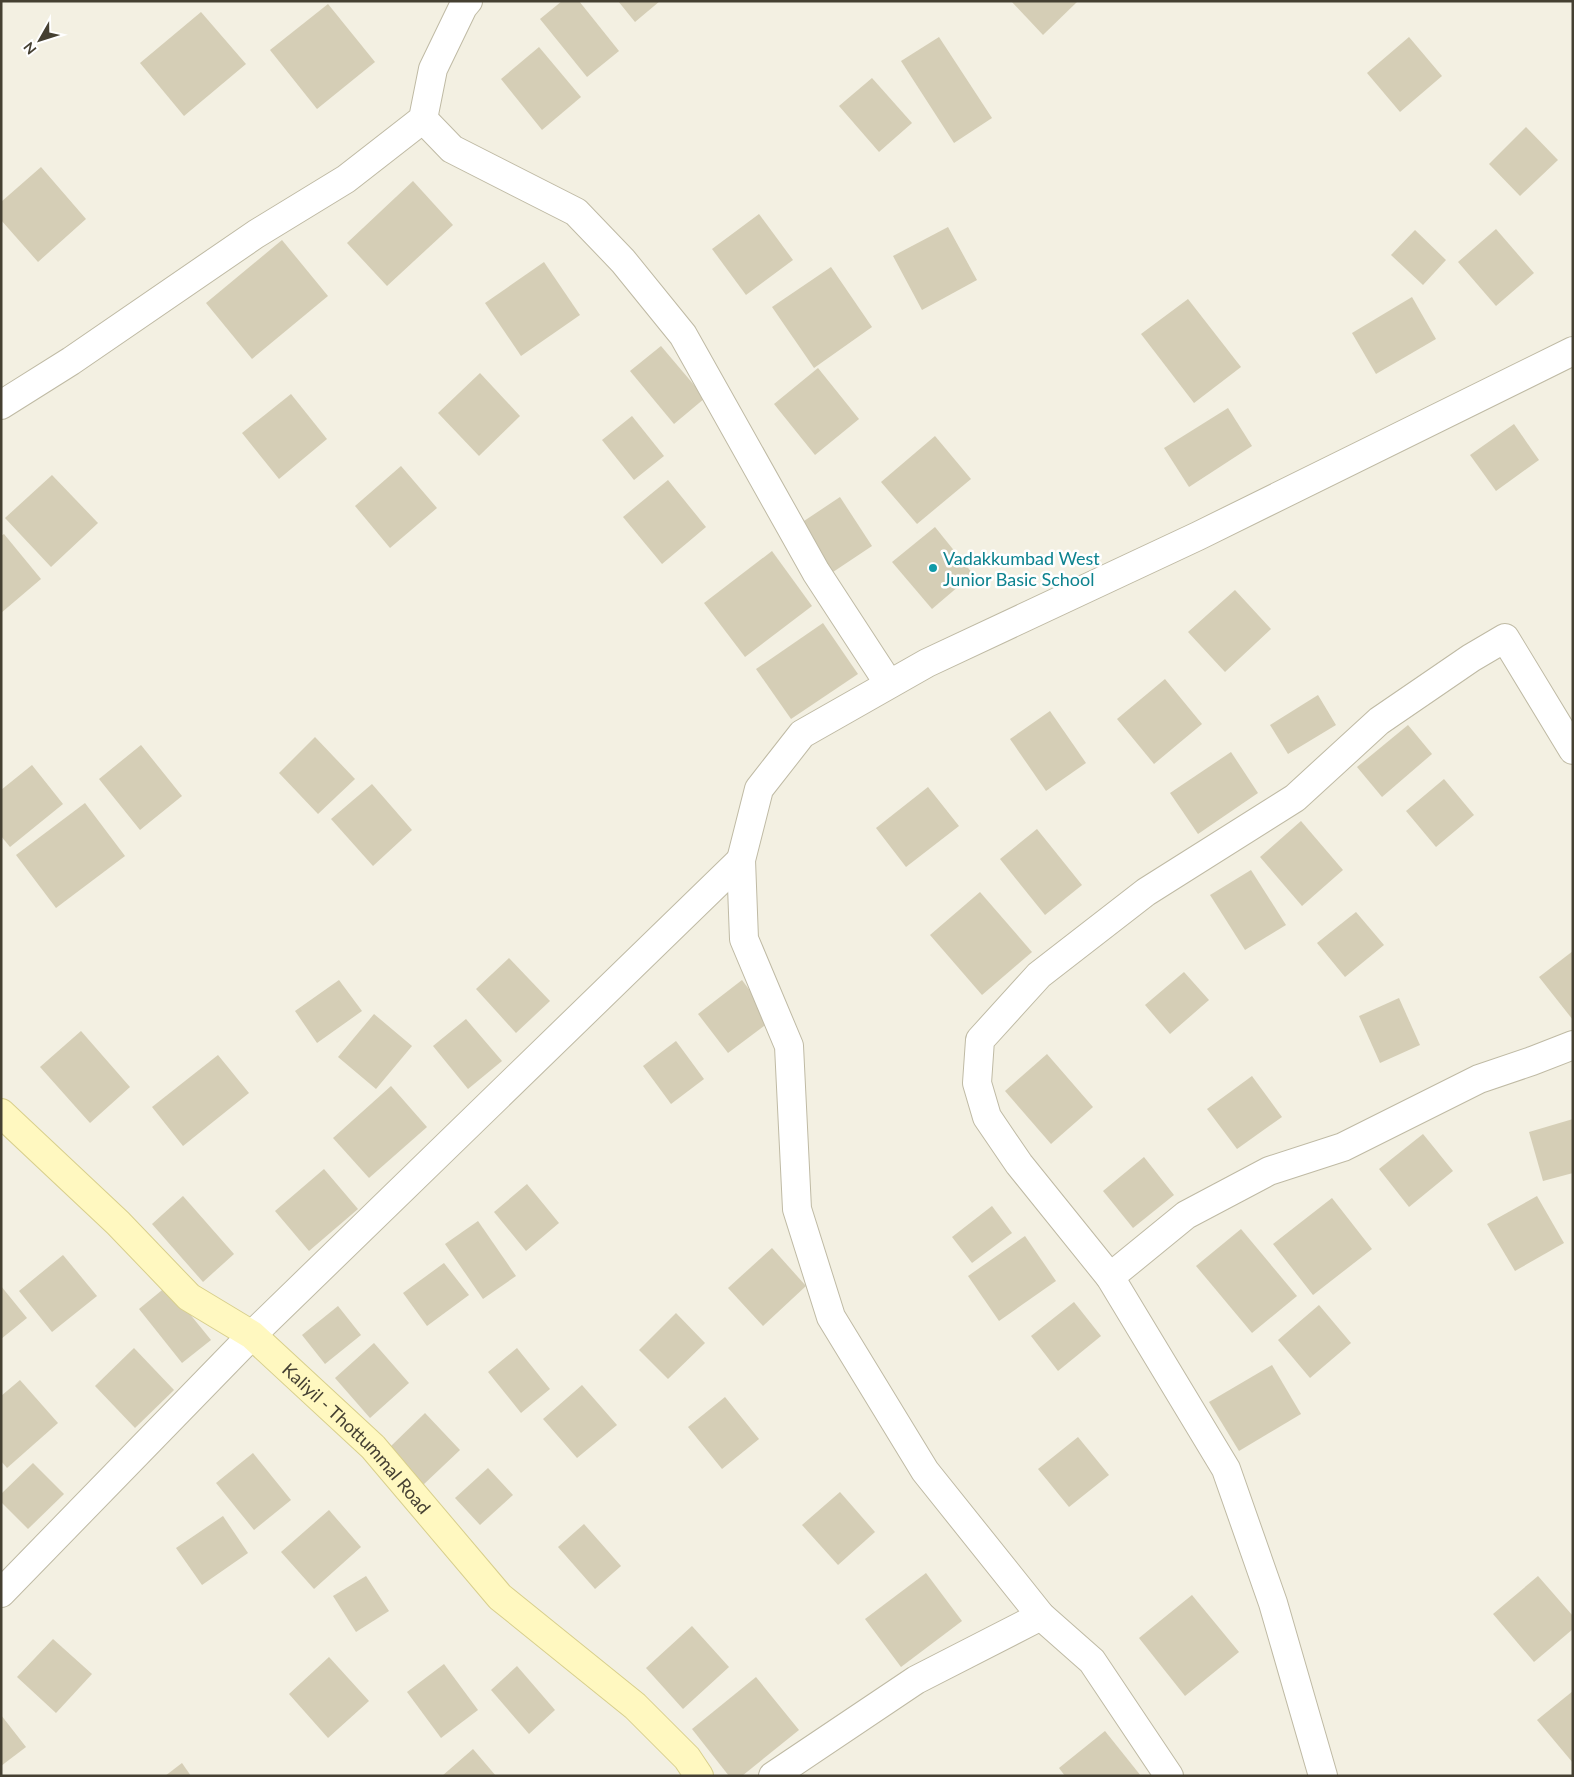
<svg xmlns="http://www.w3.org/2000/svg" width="1574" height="1777" font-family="Lato,sans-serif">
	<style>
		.building { fill: #d5ceb6 }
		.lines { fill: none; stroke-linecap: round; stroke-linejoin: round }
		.street-casing { stroke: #bfbaa4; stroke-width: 30 }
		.secondary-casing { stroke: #d8cf8c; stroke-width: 30 }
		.street { stroke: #fff; stroke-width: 28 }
		.secondary { stroke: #fff8c0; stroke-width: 28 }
		.culture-dot { fill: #0f9aa8; stroke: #fff; stroke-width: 2 }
		.labels { text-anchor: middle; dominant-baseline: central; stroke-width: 5; stroke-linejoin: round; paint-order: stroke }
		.culture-label { font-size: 18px; fill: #0d838f; stroke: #fff; text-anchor: start }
		.street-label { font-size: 18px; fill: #454032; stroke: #fff }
	</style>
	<rect width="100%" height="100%" fill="#f3f0e2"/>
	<g class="building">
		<path d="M 562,1 L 579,1 L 619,51 L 587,77 L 540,19 Z"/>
		<path d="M 618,1 L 660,1 L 635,22 Z"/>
		<path d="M 1011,1 L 1078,1 L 1043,35 Z"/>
		<path d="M 328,4 L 375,62 L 317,109 L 270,50 Z"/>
		<path d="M 201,12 L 246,64 L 184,116 L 140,63 Z"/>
		<path d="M 939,37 L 992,118 L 954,143 L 901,61 Z"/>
		<path d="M 1409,37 L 1442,76 L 1400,112 L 1367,73 Z"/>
		<path d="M 539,47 L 581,97 L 542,130 L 501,79 Z"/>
		<path d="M 872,78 L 912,123 L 879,152 L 839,106 Z"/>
		<path d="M 1526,127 L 1558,160 L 1520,196 L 1489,164 Z"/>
		<path d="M 41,167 L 86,219 L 38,262 L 1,220 L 1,202 Z"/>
		<path d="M 413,181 L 453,225 L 387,286 L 347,243 Z"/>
		<path d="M 759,214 L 793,260 L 746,295 L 712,249 Z"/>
		<path d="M 948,227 L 977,280 L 922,310 L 893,256 Z"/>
		<path d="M 1496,229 L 1534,273 L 1496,306 L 1458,262 Z"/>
		<path d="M 1415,230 L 1446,260 L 1423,285 L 1391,255 Z"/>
		<path d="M 282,240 L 328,296 L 252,359 L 206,303 Z"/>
		<path d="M 544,262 L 580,315 L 521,356 L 485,303 Z"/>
		<path d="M 831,267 L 872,327 L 814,368 L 772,307 Z"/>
		<path d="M 1412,297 L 1436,339 L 1376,374 L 1352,333 Z"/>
		<path d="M 1188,299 L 1241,367 L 1194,403 L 1141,334 Z"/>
		<path d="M 661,346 L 705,398 L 674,424 L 630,371 Z"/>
		<path d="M 818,368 L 859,419 L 815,455 L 774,404 Z"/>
		<path d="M 480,373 L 520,416 L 479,456 L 438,413 Z"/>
		<path d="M 291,394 L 327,439 L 279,479 L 242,433 Z"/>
		<path d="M 1228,408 L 1252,446 L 1189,487 L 1164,448 Z"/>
		<path d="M 632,416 L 664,456 L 634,480 L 602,440 Z"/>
		<path d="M 1514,424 L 1539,460 L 1496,491 L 1470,455 Z"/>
		<path d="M 935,436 L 971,479 L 917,524 L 881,482 Z"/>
		<path d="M 401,466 L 437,508 L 390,548 L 355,506 Z"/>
		<path d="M 52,475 L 98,523 L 51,567 L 5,518 Z"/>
		<path d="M 668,480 L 706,527 L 662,564 L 623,517 Z"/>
		<path d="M 840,497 L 872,546 L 830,574 L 798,525 Z"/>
		<path d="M 935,527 L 973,574 L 932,609 L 892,562 Z"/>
		<path d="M 4,534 L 41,579 L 1,613 L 1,536 Z"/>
		<path d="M 772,551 L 812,606 L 745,657 L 704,603 Z"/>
		<path d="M 1235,590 L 1271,629 L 1225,672 L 1188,632 Z"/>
		<path d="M 823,623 L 858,674 L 791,719 L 756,669 Z"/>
		<path d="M 1165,679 L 1202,724 L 1154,764 L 1117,719 Z"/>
		<path d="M 1318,695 L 1336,725 L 1288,754 L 1270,725 Z"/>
		<path d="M 1050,711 L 1086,763 L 1046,791 L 1010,739 Z"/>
		<path d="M 1408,725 L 1432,754 L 1382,797 L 1357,767 Z"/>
		<path d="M 315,737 L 355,779 L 318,814 L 279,773 Z"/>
		<path d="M 141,745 L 182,796 L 140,830 L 99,779 Z"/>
		<path d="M 1231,752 L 1258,793 L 1198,834 L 1170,793 Z"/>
		<path d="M 32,765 L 63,804 L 10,847 L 1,836 L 1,790 Z"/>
		<path d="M 1444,779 L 1474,815 L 1436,847 L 1406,811 Z"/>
		<path d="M 372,784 L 412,830 L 373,866 L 331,819 Z"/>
		<path d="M 928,787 L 959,826 L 906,867 L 876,828 Z"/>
		<path d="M 85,803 L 125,856 L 56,908 L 16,855 Z"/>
		<path d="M 1301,821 L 1343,870 L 1302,906 L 1260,857 Z"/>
		<path d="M 1037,829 L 1082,885 L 1045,915 L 1000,859 Z"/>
		<path d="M 1251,870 L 1286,925 L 1245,950 L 1210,895 Z"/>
		<path d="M 980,892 L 1032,952 L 982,995 L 930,935 Z"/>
		<path d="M 1356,912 L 1384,945 L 1345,977 L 1317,943 Z"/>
		<path d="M 1573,951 L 1573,1020 L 1539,977 Z"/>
		<path d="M 509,958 L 550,1001 L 516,1033 L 476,989 Z"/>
		<path d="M 1184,972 L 1209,1000 L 1170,1034 L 1145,1005 Z"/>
		<path d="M 339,980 L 362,1011 L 317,1043 L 295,1011 Z"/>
		<path d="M 742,980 L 772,1020 L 728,1053 L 698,1014 Z"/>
		<path d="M 1399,998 L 1420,1045 L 1380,1063 L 1359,1016 Z"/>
		<path d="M 374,1014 L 412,1046 L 376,1089 L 338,1057 Z"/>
		<path d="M 466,1019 L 502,1061 L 468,1089 L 433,1046 Z"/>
		<path d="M 81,1031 L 130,1087 L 90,1123 L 40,1067 Z"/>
		<path d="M 676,1041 L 704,1079 L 671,1104 L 643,1066 Z"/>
		<path d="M 1047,1054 L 1093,1107 L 1051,1144 L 1005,1091 Z"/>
		<path d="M 218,1055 L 249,1093 L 183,1146 L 152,1107 Z"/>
		<path d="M 1252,1076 L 1282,1117 L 1237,1149 L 1207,1109 Z"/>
		<path d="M 391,1086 L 427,1127 L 369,1178 L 333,1138 Z"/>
		<path d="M 1573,1119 L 1573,1173 L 1543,1181 L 1529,1132 Z"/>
		<path d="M 1423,1134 L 1453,1171 L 1409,1207 L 1379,1169 Z"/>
		<path d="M 1144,1157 L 1174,1195 L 1133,1228 L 1103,1191 Z"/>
		<path d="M 324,1169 L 358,1209 L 309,1251 L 275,1211 Z"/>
		<path d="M 527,1184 L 559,1223 L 526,1251 L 494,1212 Z"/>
		<path d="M 183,1196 L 234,1254 L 203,1282 L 152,1224 Z"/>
		<path d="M 1537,1196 L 1564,1243 L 1515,1271 L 1487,1224 Z"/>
		<path d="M 1332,1198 L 1372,1249 L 1313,1295 L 1273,1244 Z"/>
		<path d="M 992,1206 L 1012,1233 L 972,1263 L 952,1237 Z"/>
		<path d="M 478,1221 L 516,1276 L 483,1299 L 445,1244 Z"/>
		<path d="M 1241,1229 L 1297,1296 L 1252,1333 L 1196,1266 Z"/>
		<path d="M 1025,1236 L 1056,1281 L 999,1321 L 968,1276 Z"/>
		<path d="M 772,1248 L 806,1286 L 763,1326 L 728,1288 Z"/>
		<path d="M 63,1255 L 97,1296 L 52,1332 L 19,1291 Z"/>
		<path d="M 444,1263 L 469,1295 L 427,1326 L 403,1293 Z"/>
		<path d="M 1,1286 L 27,1318 L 1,1339 Z"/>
		<path d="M 167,1286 L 211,1340 L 182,1363 L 139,1309 Z"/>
		<path d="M 1074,1302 L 1101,1336 L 1058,1371 L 1031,1336 Z"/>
		<path d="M 1319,1305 L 1351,1343 L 1310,1378 L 1278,1340 Z"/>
		<path d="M 338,1306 L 361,1335 L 325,1364 L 302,1335 Z"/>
		<path d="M 676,1313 L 705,1343 L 668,1379 L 639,1350 Z"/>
		<path d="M 374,1343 L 409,1383 L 370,1418 L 335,1378 Z"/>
		<path d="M 134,1348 L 174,1390 L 135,1428 L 95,1386 Z"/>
		<path d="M 517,1348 L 550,1389 L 521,1413 L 488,1372 Z"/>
		<path d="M 1272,1365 L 1301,1414 L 1239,1451 L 1209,1402 Z"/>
		<path d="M 20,1380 L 58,1423 L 7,1468 L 1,1461 L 1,1396 Z"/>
		<path d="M 582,1385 L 617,1425 L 577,1458 L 543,1419 Z"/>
		<path d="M 725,1397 L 759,1439 L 722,1469 L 688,1427 Z"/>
		<path d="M 425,1413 L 460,1450 L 423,1485 L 389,1448 Z"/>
		<path d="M 1078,1437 L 1109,1475 L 1069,1507 L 1038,1469 Z"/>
		<path d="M 253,1453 L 291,1500 L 254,1530 L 216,1483 Z"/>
		<path d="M 33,1463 L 64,1494 L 28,1529 L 1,1502 L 1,1494 Z"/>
		<path d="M 488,1468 L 513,1495 L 480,1525 L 455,1498 Z"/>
		<path d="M 840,1492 L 875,1532 L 838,1565 L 802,1525 Z"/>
		<path d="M 329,1510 L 361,1547 L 314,1589 L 281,1552 Z"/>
		<path d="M 223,1516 L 248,1553 L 202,1585 L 176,1548 Z"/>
		<path d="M 584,1524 L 621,1566 L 595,1589 L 558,1547 Z"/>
		<path d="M 926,1573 L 962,1621 L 901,1667 L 865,1619 Z"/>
		<path d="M 366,1576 L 389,1611 L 356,1632 L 333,1596 Z"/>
		<path d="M 1538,1576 L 1573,1616 L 1573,1629 L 1534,1662 L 1493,1614 Z"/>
		<path d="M 1192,1595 L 1239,1652 L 1185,1696 L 1139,1638 Z"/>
		<path d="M 692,1626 L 729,1667 L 683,1709 L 646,1668 Z"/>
		<path d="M 53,1639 L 92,1674 L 56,1713 L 17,1677 Z"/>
		<path d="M 329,1657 L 369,1701 L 328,1738 L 289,1694 Z"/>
		<path d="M 444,1664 L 478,1710 L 441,1738 L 407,1692 Z"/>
		<path d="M 517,1666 L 555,1710 L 529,1734 L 491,1690 Z"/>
		<path d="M 756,1677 L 799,1730 L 742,1776 L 729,1776 L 692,1729 Z"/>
		<path d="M 1573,1691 L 1573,1763 L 1537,1720 Z"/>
		<path d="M 1,1715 L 26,1747 L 1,1766 Z"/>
		<path d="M 1105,1731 L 1141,1776 L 1065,1776 L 1059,1768 Z"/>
		<path d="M 473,1749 L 496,1776 L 442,1776 Z"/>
		<path d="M 182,1763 L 191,1776 L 165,1776 Z"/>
	</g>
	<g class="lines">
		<g class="street-casing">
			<g id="street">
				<path d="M 423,119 L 452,149 L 576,212 L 623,261 L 683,335 L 816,572 L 889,684"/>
				<path d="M 1,405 L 71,361 L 256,234 L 346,179 L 423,119 L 433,69 L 463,7 L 468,1"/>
				<path d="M 1110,1277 L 1186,1215 L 1269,1171 L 1343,1147 L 1479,1079 L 1532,1061 L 1573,1045"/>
				<path d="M 1,1593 L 252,1335 L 741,860"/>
				<path d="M 773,1776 L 916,1680 L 1041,1616"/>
				<path d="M 1169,1776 L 1092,1661 L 1041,1616 L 925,1471 L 831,1317 L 797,1209 L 789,1046 L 744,939 L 741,860 L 759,789 L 802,734 L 927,663 L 1198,536 L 1573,351"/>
				<path d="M 1323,1776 L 1273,1603 L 1226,1469 L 1110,1277 L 1019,1164 L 987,1117 L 977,1083 L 980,1040 L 1039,975 L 1146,892 L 1295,798 L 1379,721 L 1471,658 L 1505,638 L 1573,750"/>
			</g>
		</g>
		<g class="secondary-casing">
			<g id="secondary">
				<path id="s1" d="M 1,1113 L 118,1223 L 189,1297 L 252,1335 L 373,1447 L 500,1597 L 635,1706 L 687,1758 L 699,1776"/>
			</g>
		</g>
		<use href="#street" class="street"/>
		<use href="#secondary" class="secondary"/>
	</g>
	<circle class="culture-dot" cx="933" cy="568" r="5"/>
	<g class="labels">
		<g class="culture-label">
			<text x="943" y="558">Vadakkumbad West<tspan x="943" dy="21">Junior Basic School</tspan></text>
		</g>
		<g class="street-label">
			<text stroke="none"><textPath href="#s1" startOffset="484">Kaliyil - Thottummal Road</textPath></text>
		</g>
	</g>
	<rect width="1574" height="1777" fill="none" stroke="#454032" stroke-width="5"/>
	<g transform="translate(40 40) rotate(231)" stroke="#ffffff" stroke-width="4" paint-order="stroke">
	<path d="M0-4L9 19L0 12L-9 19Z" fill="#454032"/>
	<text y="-8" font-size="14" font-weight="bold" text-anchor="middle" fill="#454032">N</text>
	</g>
</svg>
